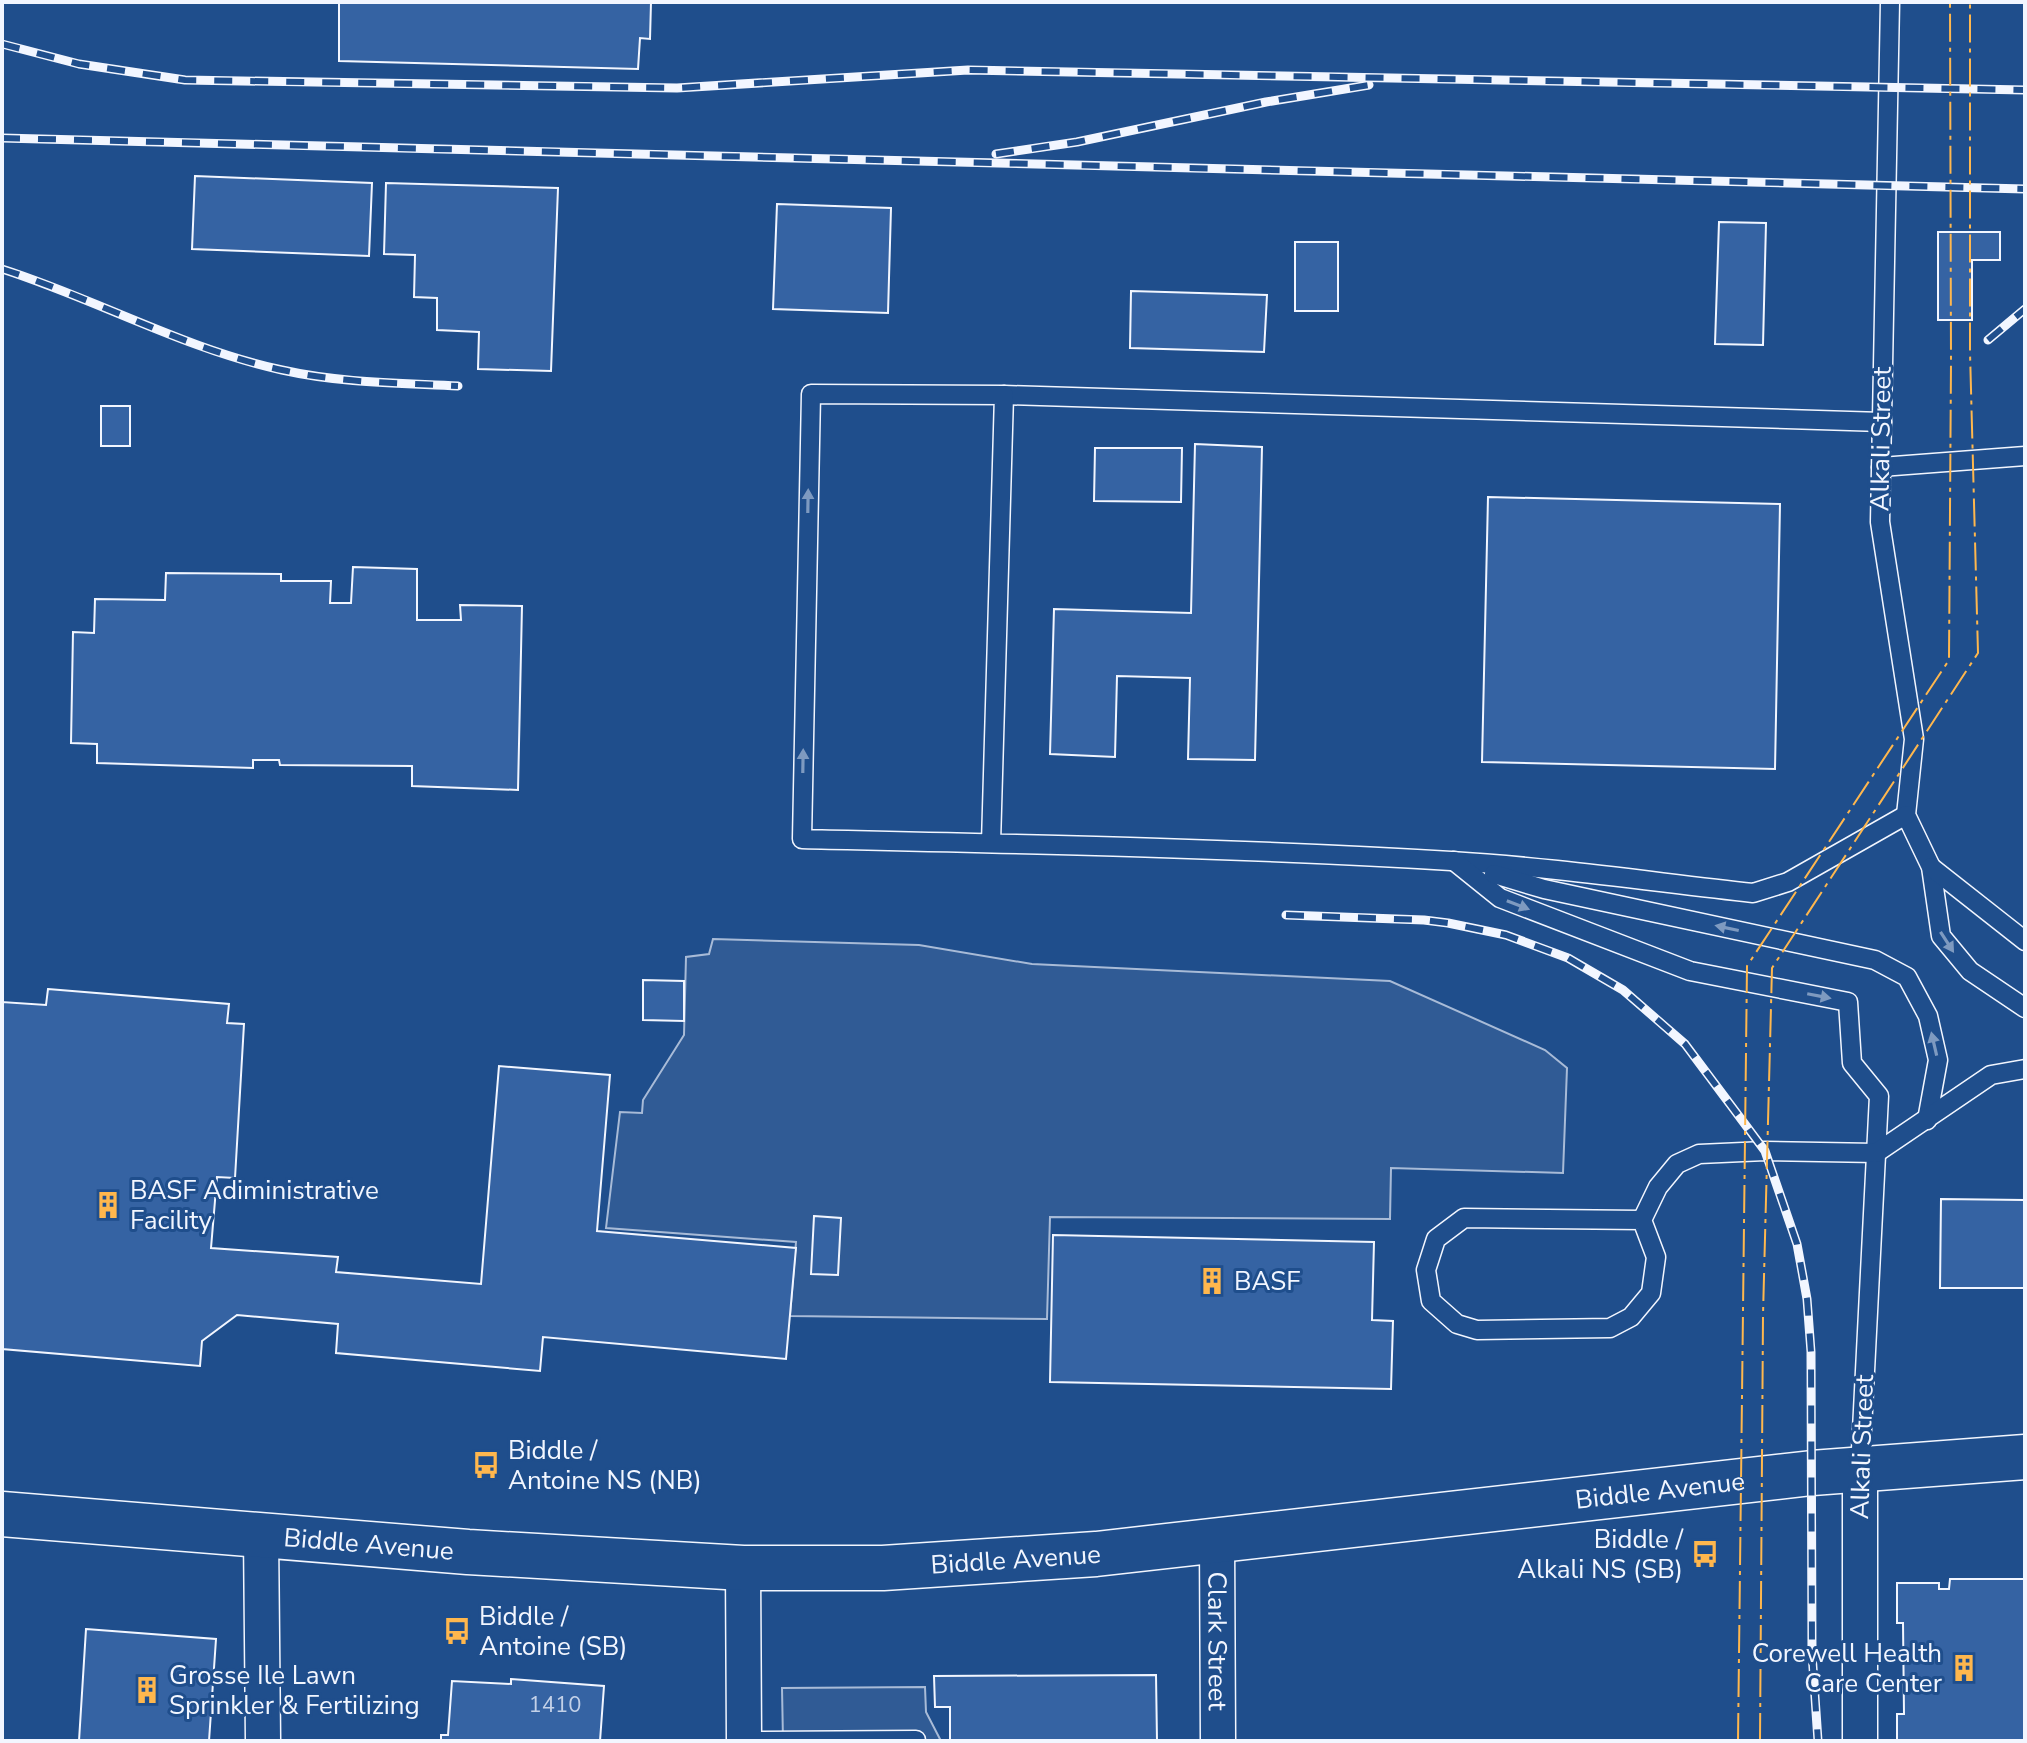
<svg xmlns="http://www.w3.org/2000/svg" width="2027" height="1743" font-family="'Nunito Sans',sans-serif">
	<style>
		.built { fill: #305b95; stroke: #a8bbd7; stroke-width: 2 }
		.building { fill: #3563a3; stroke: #f2f6ff; stroke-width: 2 }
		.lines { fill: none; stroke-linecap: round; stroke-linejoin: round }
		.service-casing { stroke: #f2f6ff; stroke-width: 21 }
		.minor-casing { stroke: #f2f6ff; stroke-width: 37 }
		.secondary-casing { stroke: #f2f6ff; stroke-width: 47 }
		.service { stroke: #1f4e8c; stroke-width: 18 }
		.minor { stroke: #1f4e8c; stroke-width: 34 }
		.secondary { stroke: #1f4e8c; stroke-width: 44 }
		.rail-casing { stroke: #f2f6ff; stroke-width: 9 }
		.rail { stroke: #1f4e8c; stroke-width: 6; stroke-dasharray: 18; stroke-linecap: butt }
		.power { stroke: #ffb74d; stroke-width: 2; stroke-dasharray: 28 6 4 6; stroke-linecap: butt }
		.oneway { fill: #7e9ac0 }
		.labels { text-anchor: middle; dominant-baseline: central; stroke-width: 6; stroke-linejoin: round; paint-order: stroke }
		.number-label { font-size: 22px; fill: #c3d1e8 }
		.street-label { font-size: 26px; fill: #f2f6ff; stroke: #1f4e8c }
		.poi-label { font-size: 26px; fill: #f2f6ff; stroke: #1f4e8c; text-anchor: start }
	</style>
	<rect width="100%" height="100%" fill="#1f4e8c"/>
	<g class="built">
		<path d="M 713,939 L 919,945 L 1032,964 L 1390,981 L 1545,1050 L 1567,1068 L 1563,1173 L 1391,1168 L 1390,1219 L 1050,1217 L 1047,1319 L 790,1316 L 796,1242 L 606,1228 L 620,1112 L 642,1113 L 643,1100 L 684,1035 L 686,957 L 709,954 Z"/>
		<path d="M 925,1687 L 926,1712 L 941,1741 L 783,1741 L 782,1688 Z"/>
	</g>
	<g class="building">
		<path d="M 339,2 L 651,2 L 650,39 L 640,38 L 638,69 L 339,61 Z"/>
		<path d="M 195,176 L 372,183 L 369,256 L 192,249 Z"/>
		<path d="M 386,183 L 558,188 L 551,371 L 478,369 L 479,332 L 437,330 L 437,298 L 414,297 L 415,255 L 384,254 Z"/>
		<path d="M 777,204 L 891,208 L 888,313 L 773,309 Z"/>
		<path d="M 1719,222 L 1766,223 L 1763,345 L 1715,344 Z"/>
		<path d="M 1938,232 L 2000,232 L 2000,260 L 1972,260 L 1972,320 L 1938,320 Z"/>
		<rect x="1295" y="242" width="43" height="69"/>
		<path d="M 1131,291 L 1267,295 L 1264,352 L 1130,348 Z"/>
		<rect x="101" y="406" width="29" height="40"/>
		<path d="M 1195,444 L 1262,447 L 1255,760 L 1188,759 L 1190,678 L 1117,676 L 1115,757 L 1050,754 L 1054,609 L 1191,613 Z"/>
		<path d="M 1095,448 L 1182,448 L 1181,502 L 1094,501 Z"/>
		<path d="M 1488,497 L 1780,504 L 1775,769 L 1482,762 Z"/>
		<path d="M 353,567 L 417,569 L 417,620 L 461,620 L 460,605 L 522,606 L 518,790 L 412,786 L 412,766 L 280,765 L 279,760 L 253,760 L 253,768 L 97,763 L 97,744 L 71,743 L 73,632 L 94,633 L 95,599 L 165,600 L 166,573 L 281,574 L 281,581 L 331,581 L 330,603 L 351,603 Z"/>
		<path d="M 643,980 L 684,981 L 684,1021 L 643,1020 Z"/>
		<path d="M 48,989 L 229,1004 L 227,1023 L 244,1024 L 235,1178 L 217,1177 L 211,1248 L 338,1257 L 336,1272 L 481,1284 L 499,1066 L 610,1075 L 597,1231 L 796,1248 L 786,1359 L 543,1337 L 540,1371 L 336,1353 L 338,1324 L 237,1315 L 202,1341 L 200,1366 L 2,1349 L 2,1002 L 46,1005 Z"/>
		<path d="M 1941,1199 L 2024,1200 L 2025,1288 L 1940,1288 Z"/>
		<path d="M 814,1216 L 841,1218 L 838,1275 L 811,1274 Z"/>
		<path d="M 1053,1235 L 1374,1242 L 1372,1320 L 1393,1321 L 1391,1389 L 1050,1382 Z"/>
		<path d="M 1950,1579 L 2025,1579 L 2025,1741 L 1897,1741 L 1897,1714 L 1904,1714 L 1903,1623 L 1897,1623 L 1897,1583 L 1939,1583 L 1939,1589 L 1949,1589 Z"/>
		<path d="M 86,1629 L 216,1639 L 209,1741 L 79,1741 Z"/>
		<path d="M 1156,1675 L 1157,1741 L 950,1741 L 950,1707 L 935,1707 L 934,1676 Z"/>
		<path d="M 511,1679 L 604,1686 L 600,1741 L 441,1741 L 441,1735 L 448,1735 L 452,1681 L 511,1684 Z"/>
	</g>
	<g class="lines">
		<g class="service-casing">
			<g id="service">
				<path d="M 1890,2 L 1880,522 L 1914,739 L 1906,815 L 1931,867 L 1941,936 L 1970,971 L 2025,1008"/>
				<path d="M 1004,395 L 1882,422"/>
				<path d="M 1881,467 L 2025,456"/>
				<path d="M 991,843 L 1004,395 L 811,394 L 802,839 C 1018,844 1235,848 1451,861 C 1552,867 1653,882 1753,893 L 1788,882 L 1906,815"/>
				<path d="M 1454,861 L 1500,898 L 1690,971 L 1848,1002 L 1852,1063 L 1879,1096 L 1860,1469"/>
				<path d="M 1931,867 L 2025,941"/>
				<path d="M 1494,874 L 1544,889 L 1875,960 L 1907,977 L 1928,1016 L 1938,1060 L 1927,1120"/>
				<path d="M 1642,1220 L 1464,1218 L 1436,1239 L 1426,1270 L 1431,1301 L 1457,1324 L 1477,1330 L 1610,1328 L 1631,1317 L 1651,1293 L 1656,1257 L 1642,1220 L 1658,1187 L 1677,1164 L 1699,1154 L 1765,1151 L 1876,1153 L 1991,1075 L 2025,1069"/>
				<path d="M 744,1741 L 916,1740"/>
			</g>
		</g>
		<g class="minor-casing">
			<g id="minor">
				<path d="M 1860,1469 L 1860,1741"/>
				<path d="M 261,1534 L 263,1741"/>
				<path id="s1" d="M 1217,1539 L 1218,1741"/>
				<path d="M 743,1568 L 744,1741"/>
			</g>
		</g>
		<g class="secondary-casing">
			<g id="secondary">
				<path id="s2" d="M 2,1514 L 468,1552 L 743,1568 L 883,1568 L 1096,1554 L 1812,1473 L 2025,1457"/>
			</g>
		</g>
		<use href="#service" class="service"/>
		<use href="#minor" class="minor"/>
		<use href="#secondary" class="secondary"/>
		<g class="rail-casing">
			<g id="rail">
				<path d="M 2,44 L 79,64 L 185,80 L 677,88 L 968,70 L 2025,90"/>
				<path d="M 2,138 L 2025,189"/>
				<path d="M 996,154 L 1077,142 L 1266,102 L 1369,85"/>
				<path d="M 2,269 C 96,299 185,349 282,370 C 340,383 399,383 458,386"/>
				<path d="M 1988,340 L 2025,309"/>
				<path d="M 1286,915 L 1424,920 L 1448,923 L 1506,935 L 1568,958 L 1623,990 L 1685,1044 L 1765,1151 L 1797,1244 L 1807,1299 L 1811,1352 L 1812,1653 L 1818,1741"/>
			</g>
		</g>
		<use href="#rail" class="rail"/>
		<g class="power">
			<path d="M 1738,1741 L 1747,966 L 1949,660 L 1951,362 L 1950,2"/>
			<path d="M 1760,1741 L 1763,1315 L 1772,968 L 1978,653 L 1970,352 L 1970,2"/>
		</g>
	</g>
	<defs><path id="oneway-solid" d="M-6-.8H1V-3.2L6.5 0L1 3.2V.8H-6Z" transform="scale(2)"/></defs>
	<g class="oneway">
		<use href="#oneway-solid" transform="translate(808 501) rotate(-89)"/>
		<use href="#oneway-solid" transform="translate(803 761) rotate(-89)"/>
		<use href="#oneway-solid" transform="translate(1518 905) rotate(21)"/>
		<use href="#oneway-solid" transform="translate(1727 928) rotate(-168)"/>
		<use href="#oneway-solid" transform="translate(1947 942) rotate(57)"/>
		<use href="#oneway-solid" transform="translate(1819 996) rotate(11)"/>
		<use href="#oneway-solid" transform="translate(1934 1044) rotate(-103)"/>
	</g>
	<defs>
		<g id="building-bare" transform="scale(2.16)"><path d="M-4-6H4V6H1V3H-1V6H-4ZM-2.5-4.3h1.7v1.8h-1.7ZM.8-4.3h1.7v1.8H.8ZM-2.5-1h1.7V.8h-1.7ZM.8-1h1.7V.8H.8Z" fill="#ffb74d" stroke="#1f4e8c" stroke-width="2.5" paint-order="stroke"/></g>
		<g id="bus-bare" transform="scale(2.16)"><path d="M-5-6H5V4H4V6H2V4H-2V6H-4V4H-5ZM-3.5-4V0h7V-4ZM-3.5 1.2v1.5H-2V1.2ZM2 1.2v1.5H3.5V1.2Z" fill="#ffb74d" stroke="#1f4e8c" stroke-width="2.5" paint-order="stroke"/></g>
	</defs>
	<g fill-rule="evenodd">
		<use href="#building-bare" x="108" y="1205"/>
		<use href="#building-bare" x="1212" y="1281"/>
		<use href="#bus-bare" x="486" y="1465"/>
		<use href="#bus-bare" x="1705" y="1554"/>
		<use href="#bus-bare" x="457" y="1631"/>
		<use href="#building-bare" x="1964" y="1668"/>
		<use href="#building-bare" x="147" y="1690"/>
	</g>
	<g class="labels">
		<g class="number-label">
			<text x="555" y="1705">1410</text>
		</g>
		<g class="street-label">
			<text transform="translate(1881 439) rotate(-89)">Alkali Street</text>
			<text transform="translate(1862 1447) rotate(-88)">Alkali Street</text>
			<text stroke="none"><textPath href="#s2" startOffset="1664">Biddle Avenue</textPath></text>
			<text stroke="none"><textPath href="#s2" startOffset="368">Biddle Avenue</textPath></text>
			<text stroke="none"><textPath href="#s2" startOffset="1016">Biddle Avenue</textPath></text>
			<text stroke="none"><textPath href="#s1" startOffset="102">Clark Street</textPath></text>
		</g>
		<g class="poi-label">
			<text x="130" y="1190">BASF Adiministrative<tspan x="130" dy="30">Facility</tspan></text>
			<text x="1234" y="1281">BASF</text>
			<text x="508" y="1450">Biddle /<tspan x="508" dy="30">Antoine NS (NB)</tspan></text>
			<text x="1683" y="1539" text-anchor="end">Biddle /<tspan x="1683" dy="30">Alkali NS (SB)</tspan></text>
			<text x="479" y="1616">Biddle /<tspan x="479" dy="30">Antoine (SB)</tspan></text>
			<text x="1942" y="1653" text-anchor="end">Corewell Health<tspan x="1942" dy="30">Care Center</tspan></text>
			<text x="169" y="1675">Grosse Ile Lawn<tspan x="169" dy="30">Sprinkler &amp; Fertilizing</tspan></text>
		</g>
	</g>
	<rect width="2027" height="1743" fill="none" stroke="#f2f6ff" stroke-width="8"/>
</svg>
